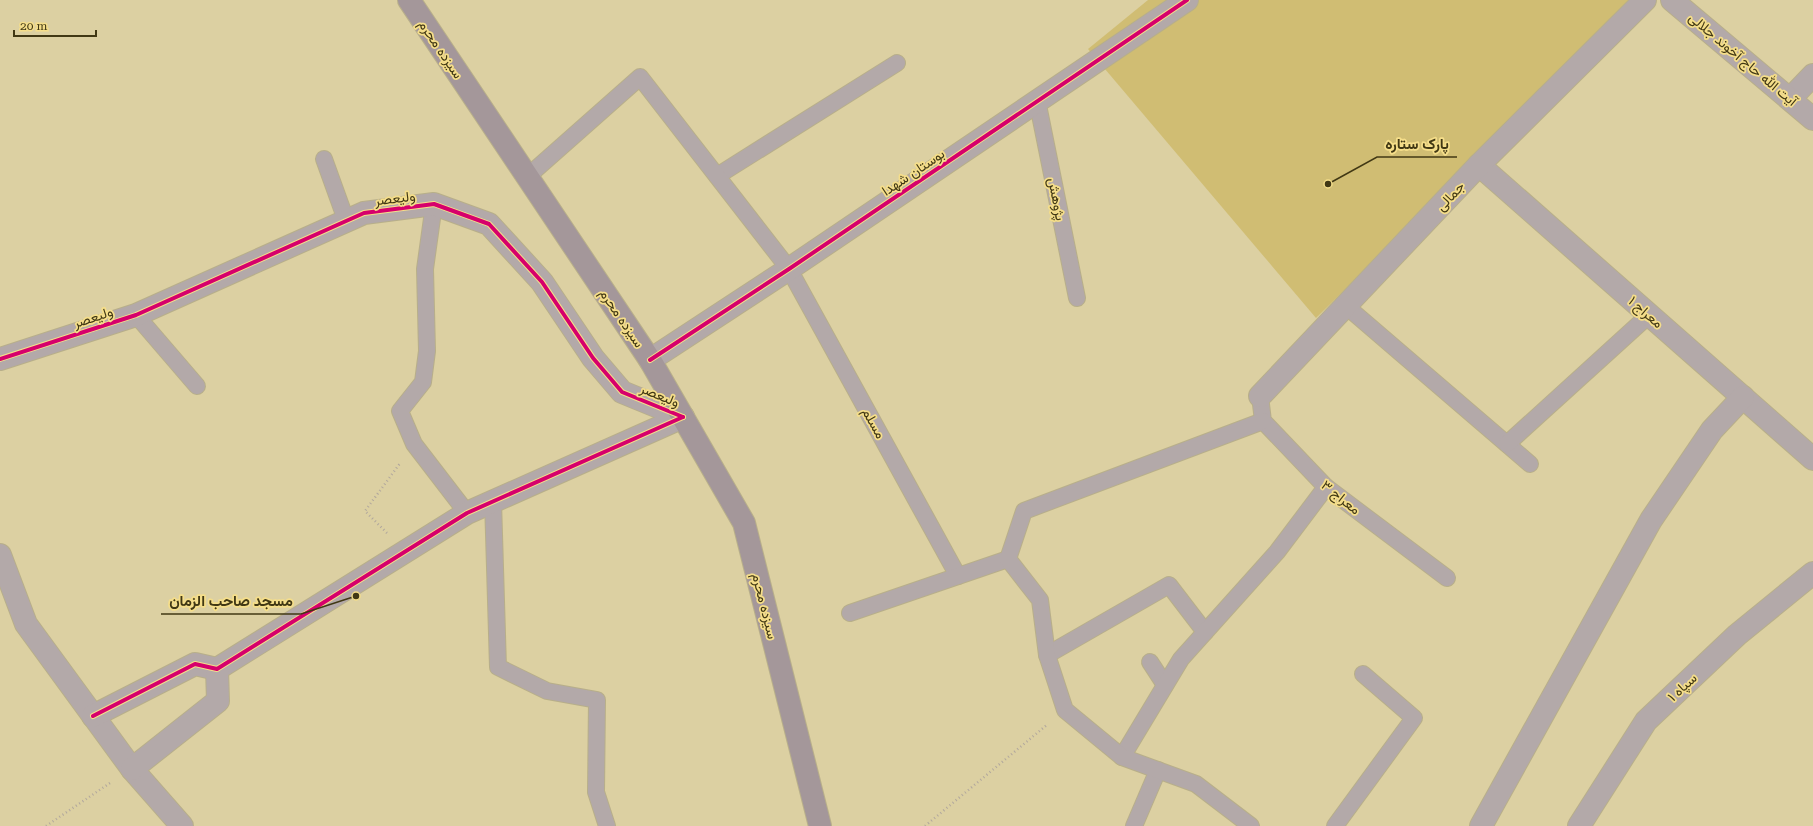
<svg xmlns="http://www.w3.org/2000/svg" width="1813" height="826" font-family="'Roboto Serif',Vazirmatn,serif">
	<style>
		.green { fill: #d0bd73 }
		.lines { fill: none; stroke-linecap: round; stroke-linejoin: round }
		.service-casing { stroke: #b8af8a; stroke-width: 18 }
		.minor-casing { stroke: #b8af8a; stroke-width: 24 }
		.tertiary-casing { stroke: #b8af8a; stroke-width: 24 }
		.primary-casing { stroke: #b8af8a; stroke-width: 24 }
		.path { stroke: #b1a79d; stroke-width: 2.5; stroke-dasharray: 1 3; stroke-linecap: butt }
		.service { stroke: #b3a9a9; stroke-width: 16 }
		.minor { stroke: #b3a9a9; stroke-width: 22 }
		.tertiary { stroke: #b3a9a9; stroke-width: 22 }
		.primary { stroke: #a4979a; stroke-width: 22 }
		.cycleway-casing { stroke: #f5de8a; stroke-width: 6 }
		.cycleway { stroke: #d6006c; stroke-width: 4 }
		.labels { text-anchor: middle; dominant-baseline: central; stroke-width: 3.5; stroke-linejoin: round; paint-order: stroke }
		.street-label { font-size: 14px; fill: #413814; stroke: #f5de8a }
		.leader { fill: none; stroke: #413814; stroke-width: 1.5 }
		.callout-dot { fill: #413814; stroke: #f5de8a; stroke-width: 1.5 }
		.callout-label { font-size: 15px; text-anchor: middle; font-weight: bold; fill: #413814; stroke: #f5de8a; stroke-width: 3.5; stroke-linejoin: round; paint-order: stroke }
	</style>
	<rect width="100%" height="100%" fill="#dcd0a2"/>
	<path class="green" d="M 1148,0 L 1641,0 L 1316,318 L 1088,49 Z"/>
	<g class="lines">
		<g class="service-casing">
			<g id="service">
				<path d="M 1037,100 L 1077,298"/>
				<path d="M 324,159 L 346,220"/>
				<path d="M 717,176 L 897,63"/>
				<path d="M 527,177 L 640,77 L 789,269 L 958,576"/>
				<path d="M 434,204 L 425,269 L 427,351 L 423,382 L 400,411 L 414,444 L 467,513"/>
				<path d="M 1346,306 L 1530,464"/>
				<path d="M 136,315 L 197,386"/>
				<path d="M 1260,396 L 1263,421 L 1326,487 L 1447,578"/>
				<path d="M 1507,444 L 1649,315"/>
				<path d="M 493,501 L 498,667 L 547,691 L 597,700 L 596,792 L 607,826"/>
				<path d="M 850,613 L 1008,559"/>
				<path d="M 1047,655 L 1169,585 L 1205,632"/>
				<path d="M 1150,662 L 1165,685"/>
				<path d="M 1122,757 L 1181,659 L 1277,552 L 1326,487"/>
				<path d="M 1134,826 L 1158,770"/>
				<path d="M 1251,826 L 1196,784 L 1122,757 L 1065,710 L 1047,655 L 1040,600 L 1008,559 L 1024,511 L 1263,421"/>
				<path d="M 1335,826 L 1414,718 L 1363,674"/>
			</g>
		</g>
		<g class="minor-casing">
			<g id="minor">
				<path d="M 1790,99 L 1813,75"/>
				<path d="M 1479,165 L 1813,459"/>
				<path d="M 0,359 L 136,315 L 364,213 L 434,204 L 489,224 L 542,282 L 593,358 L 622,392 L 683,417"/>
				<path d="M 1260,396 L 1479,165 L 1645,0"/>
				<path d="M 0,555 L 26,624 L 132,769 L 182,826"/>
				<path d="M 93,716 L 195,664 L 217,669 L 467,513 L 683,417"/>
				<path d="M 132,769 L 218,701 L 217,669"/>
				<path d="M 1481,826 L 1651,520 L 1712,430 L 1743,397"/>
				<path d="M 1579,826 L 1646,721 L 1737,635 L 1813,573"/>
			</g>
		</g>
		<g class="tertiary-casing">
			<g id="tertiary">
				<path d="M 1672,0 L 1813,119"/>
				<path d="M 650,360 L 789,269 L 1187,0"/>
			</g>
		</g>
		<g class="primary-casing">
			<path id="primary" d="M 409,0 L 650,360 L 744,523 L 820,826"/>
		</g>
		<g class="path">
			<path d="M 387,533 L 365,511 L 401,462"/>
			<path d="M 46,826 L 110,783"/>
			<path d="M 925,826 L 1048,724"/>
		</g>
		<use href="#service" class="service"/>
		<use href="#minor" class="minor"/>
		<use href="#tertiary" class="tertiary"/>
		<use href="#primary" class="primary"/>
		<g class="cycleway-casing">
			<g id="cycleway">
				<path d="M 0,359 L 136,315 L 364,213 L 434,204 L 489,224 L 542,282 L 593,358 L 622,392 L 683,417"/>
				<path d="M 650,360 L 789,269 L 1187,0"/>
				<path d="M 93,716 L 195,664 L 217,669 L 467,513 L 683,417"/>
			</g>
		</g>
		<use href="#cycleway" class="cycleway"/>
	</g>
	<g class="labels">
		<g class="street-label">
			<text transform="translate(441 49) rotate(56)">سیزده محرم</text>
			<text transform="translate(1743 59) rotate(40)">آیت الله حاج آخوند جلالی</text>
			<text transform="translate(913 172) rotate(-34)">بوستان شهدا</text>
			<text transform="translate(1450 196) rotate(-47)">جمالی</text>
			<text transform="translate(395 198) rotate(-7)">ولیعصر</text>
			<text transform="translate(1057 199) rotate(79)">پژوهش</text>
			<text transform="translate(1646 312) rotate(41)">معراج ۱</text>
			<text transform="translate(93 317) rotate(-18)">ولیعصر</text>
			<text transform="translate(622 318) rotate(56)">سیزده محرم</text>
			<text transform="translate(660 395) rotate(22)">ولیعصر</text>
			<text transform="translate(874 423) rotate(61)">مسلم</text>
			<text transform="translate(1341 497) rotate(39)">معراج ۳</text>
			<text transform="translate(765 606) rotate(76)">سیزده محرم</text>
			<text transform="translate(1682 687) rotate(-43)">سپاه ۱</text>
		</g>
	</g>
	<path class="leader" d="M1328 184L1377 157H1457M356 596L301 614H161"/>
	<g class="callout-dot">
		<circle cx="1328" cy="184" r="4"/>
		<circle cx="356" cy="596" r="4"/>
	</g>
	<g class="callout-label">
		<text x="1417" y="149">پارک ستاره</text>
		<text x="231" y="606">مسجد صاحب الزمان</text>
	</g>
	<path d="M14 30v6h82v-6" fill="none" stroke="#413814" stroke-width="2"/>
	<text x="20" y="30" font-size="12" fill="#413814" stroke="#f5de8a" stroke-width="3" paint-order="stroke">20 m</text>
</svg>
